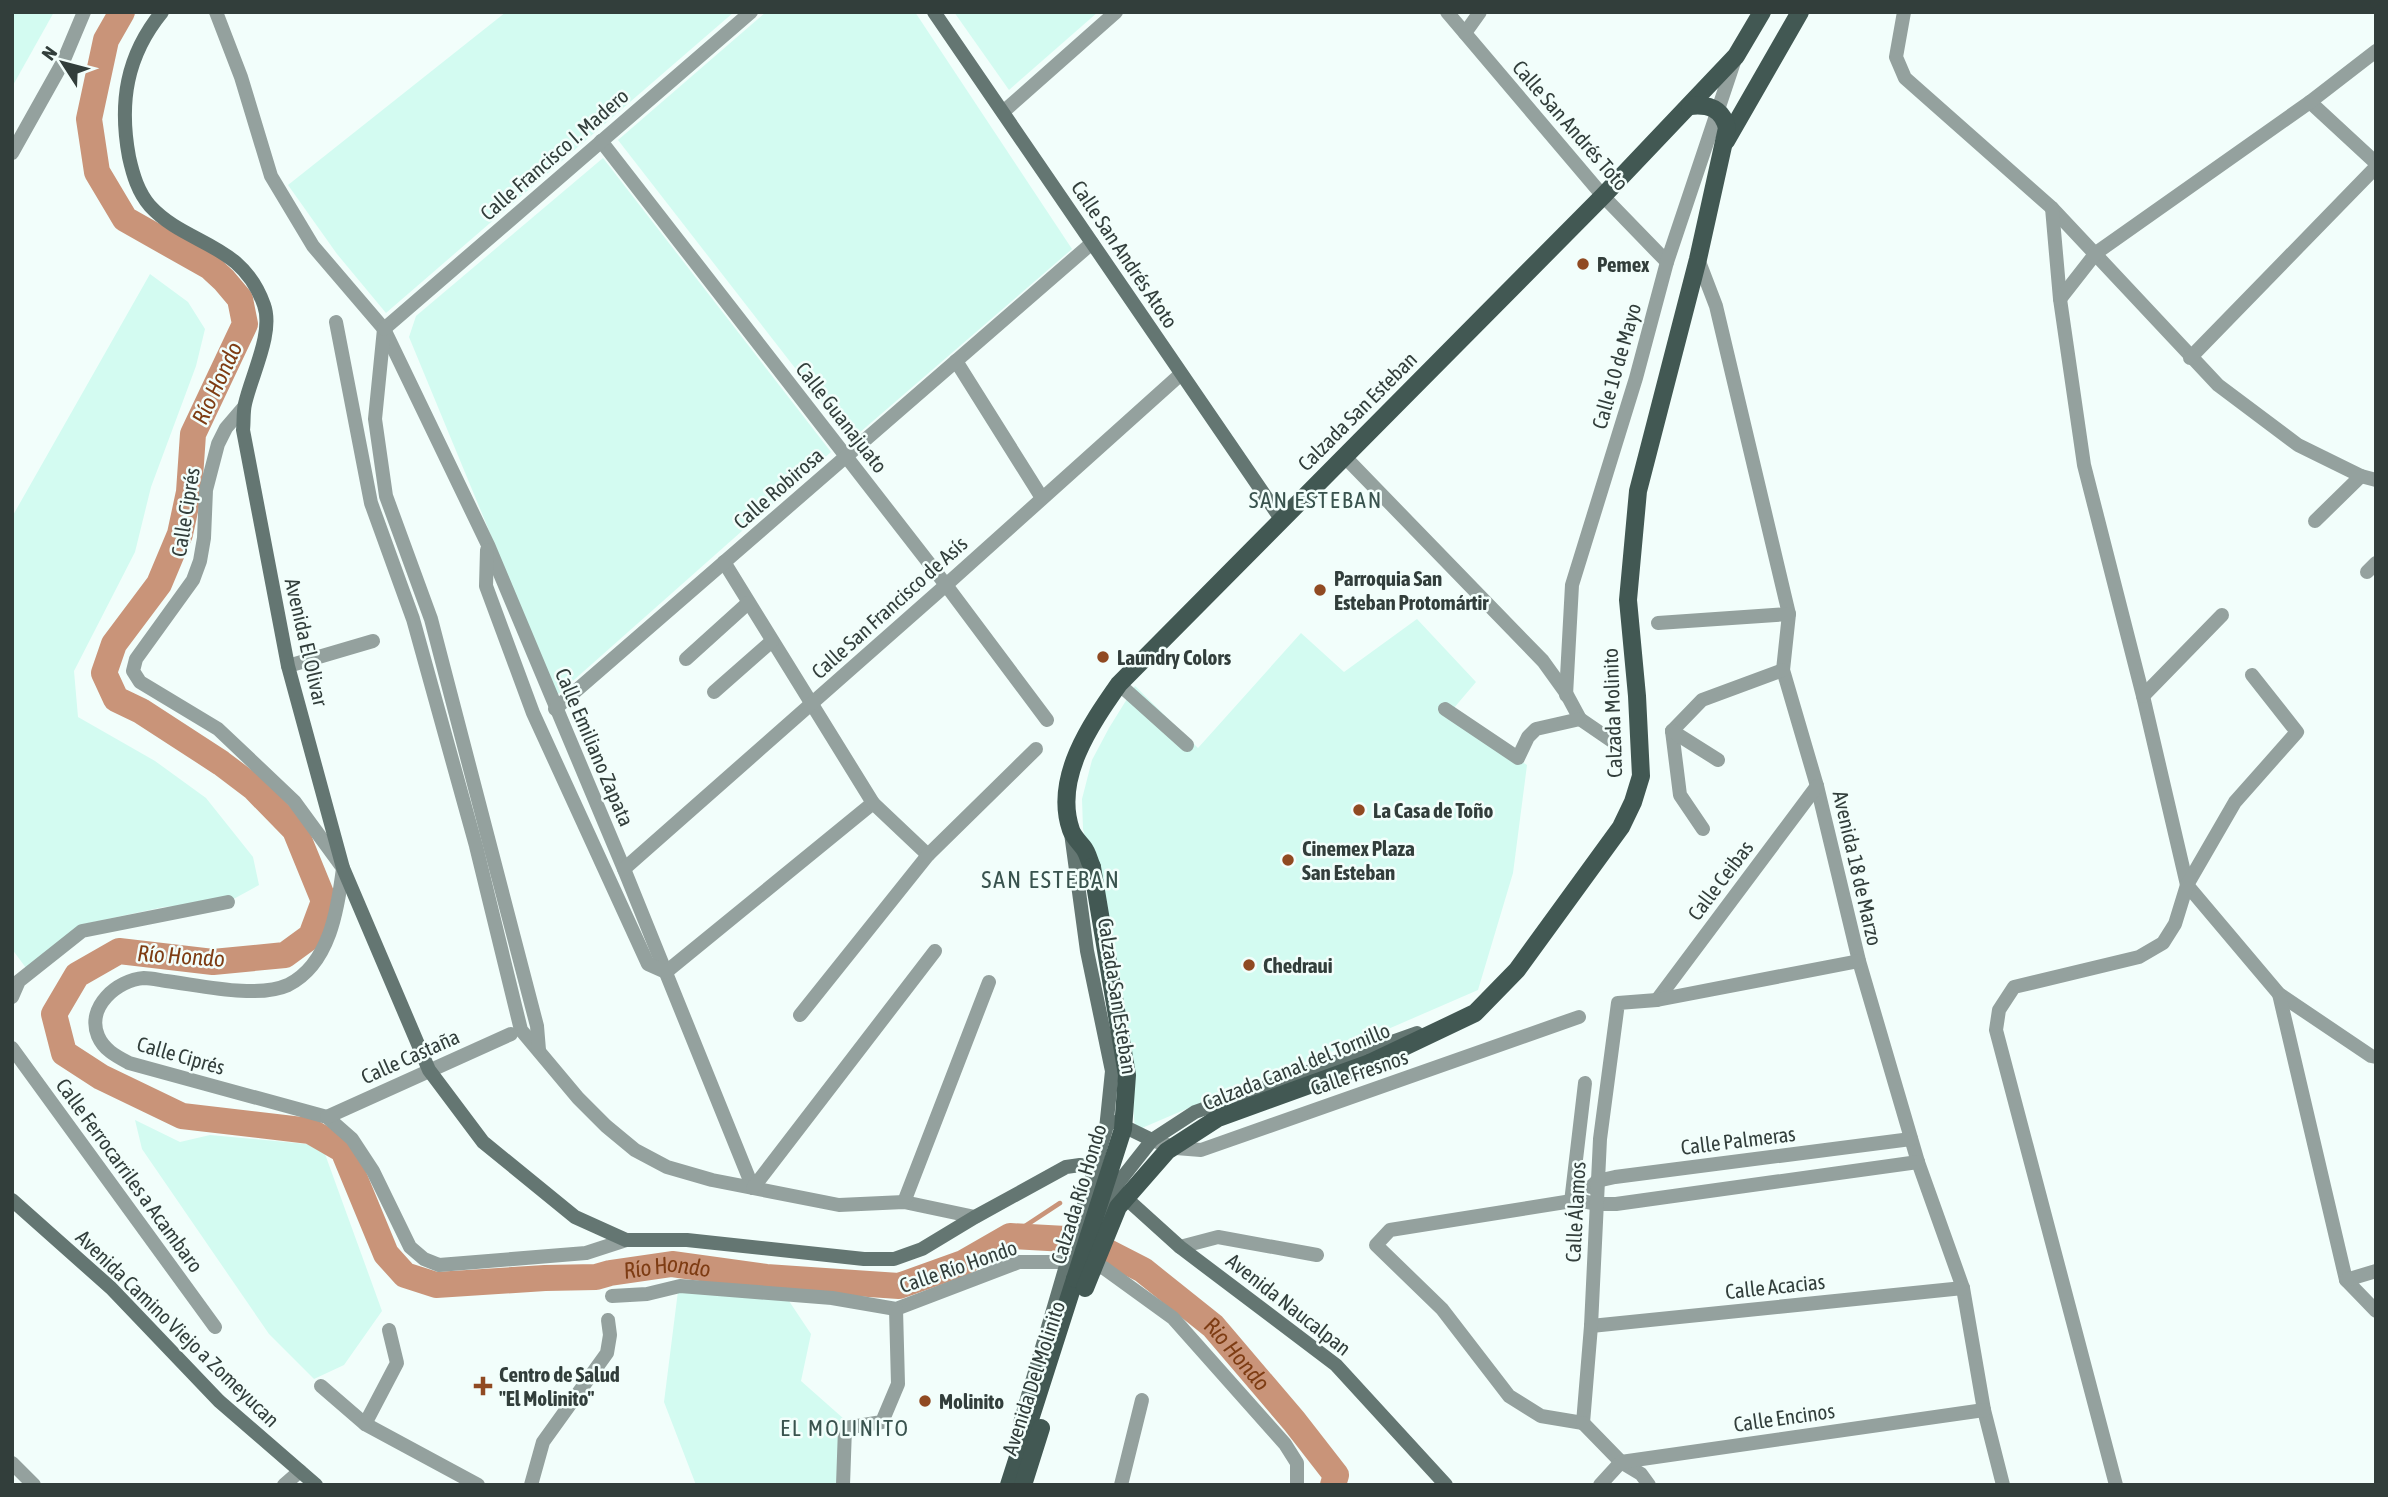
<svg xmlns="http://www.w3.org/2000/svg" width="2388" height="1497" font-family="'Asap Condensed',sans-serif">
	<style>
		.built { fill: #d3fbf1 }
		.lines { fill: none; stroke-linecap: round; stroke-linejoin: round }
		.stream { stroke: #c99479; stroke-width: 4.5 }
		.river { stroke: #c99479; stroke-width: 26 }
		.street { stroke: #94a19e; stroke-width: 14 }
		.secondary { stroke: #647672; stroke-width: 14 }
		.primary { stroke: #425853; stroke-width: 18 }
		.primary-bridge { stroke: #425853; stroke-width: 18 }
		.poi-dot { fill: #904a22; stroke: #f2fefb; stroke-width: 2.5 }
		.labels { text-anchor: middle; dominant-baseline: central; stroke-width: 5; stroke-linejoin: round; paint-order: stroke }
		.street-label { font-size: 21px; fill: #323e3b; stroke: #f2fefb }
		.poi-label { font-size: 21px; font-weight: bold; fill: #323e3b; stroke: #f2fefb; text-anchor: start }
		.water-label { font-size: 23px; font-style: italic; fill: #7e3c13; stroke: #f2fefb }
		.neighbourhood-label { font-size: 23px; letter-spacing: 2px; fill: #39534e; stroke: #f2fefb }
		.quarter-label { font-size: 24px; letter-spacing: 2px; fill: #39534e; stroke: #f2fefb }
	</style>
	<rect width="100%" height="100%" fill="#f2fefb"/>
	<g class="built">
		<path d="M 12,12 L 54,12 L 12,87 Z"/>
		<path d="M 506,12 L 734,12 L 386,313 L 337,254 L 288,185 Z"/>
		<path d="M 766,12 L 915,12 L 1072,249 L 851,440 L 618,140 Z"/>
		<path d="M 954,12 L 1098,12 L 1009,90 Z"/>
		<path d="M 603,158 L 831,452 L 557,695 L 409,337 L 416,316 Z"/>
		<path d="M 150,274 L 188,302 L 205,329 L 196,366 L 151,487 L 135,552 L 74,671 L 78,717 L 155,761 L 206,798 L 253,857 L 259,885 L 228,902 L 164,907 L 84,924 L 26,968 L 12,949 L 12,517 Z"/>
		<path d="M 1417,619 L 1476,682 L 1448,715 L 1527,765 L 1513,873 L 1478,990 L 1372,1036 L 1212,1098 L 1135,1131 L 1130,1061 L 1110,948 L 1083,829 L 1082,799 L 1092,760 L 1109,728 L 1135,686 L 1198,748 L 1301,633 L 1344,672 Z"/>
		<path d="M 135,1120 L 180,1142 L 210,1135 L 307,1144 L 325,1154 L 382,1311 L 344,1365 L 314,1379 L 269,1334 L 142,1149 Z"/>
		<path d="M 678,1291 L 789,1301 L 811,1334 L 801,1381 L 844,1419 L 837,1485 L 696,1485 L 664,1402 Z"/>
	</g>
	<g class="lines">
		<path class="stream" d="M 1010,1236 L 1060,1203"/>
		<g class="river">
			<path id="s1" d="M 122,12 L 106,40 L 89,119 L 97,172 L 125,219 L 210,267 L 224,280 L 240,299 L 245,324 L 193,434 L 189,492 L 180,534 L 159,584 L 114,644 L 104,673 L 116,699 L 141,711 L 221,763 L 254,788 L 295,830 L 324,901 L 311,936 L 285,955 L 213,962 L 119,951 L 77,975 L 54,1014 L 64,1053 L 101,1077 L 182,1116 L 310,1131 L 343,1150 L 386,1254 L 405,1275 L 436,1285 L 545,1278 L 596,1277 L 610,1273 L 672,1264 L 766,1277 L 899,1286 L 963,1263 L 1010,1236 L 1066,1239"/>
			<path id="s2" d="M 1106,1251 L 1143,1270 L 1213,1326 L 1294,1421 L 1336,1475 L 1333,1485"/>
		</g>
		<g class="street">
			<path d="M 216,12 L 241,77 L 271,176 L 313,246 L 384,329 L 488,545 L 624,869 L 753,1188"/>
			<path d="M 1447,12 L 1603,196 L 1667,262"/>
			<path d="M 1904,12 L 1896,57 L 1905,78 L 2052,208 L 2218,385 L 2298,445 L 2361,476 L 2376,480"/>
			<path d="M 1465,33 L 1480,12"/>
			<path d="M 2310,102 L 2376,163"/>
			<path d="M 1003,112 L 1116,12"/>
			<path d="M 601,141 L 946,585 L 1047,720"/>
			<path d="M 12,153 L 63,62 L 84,12"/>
			<path d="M 2052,208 L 2060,299 L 2084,465 L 2143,696 L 2187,885 L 2279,994 L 2371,1056 L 2376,1057"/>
			<path d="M 1698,259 L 1716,306 L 1789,614 L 1783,670 L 1817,786 L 1859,961 L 1918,1162 L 1963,1288 L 1984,1410 L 2003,1485"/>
			<path d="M 2060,299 L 2096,253 L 2310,102 L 2376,51"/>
			<path d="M 336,322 L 371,503 L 413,619 L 476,846 L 521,1030 L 578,1098 L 606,1126 L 635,1150 L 667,1167 L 712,1180 L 839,1205 L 904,1202 L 975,1217"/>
			<path d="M 384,329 L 375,419 L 386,496 L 431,619 L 537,1026 L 539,1050"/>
			<path d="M 384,329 L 751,12"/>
			<path d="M 2190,358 L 2376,167"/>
			<path d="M 956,361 L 1042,498"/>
			<path d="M 244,407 L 226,428 L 218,444 L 206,490 L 204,538 L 200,561 L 193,580 L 136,659 L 133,671 L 140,682 L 218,729 L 294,801 L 343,868 C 338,908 330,964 288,985 C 257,999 199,985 166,981 C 159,980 151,978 144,978 C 117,980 86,1007 98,1036 C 104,1050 116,1056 129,1063 L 327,1117 L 352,1139 L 373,1171 L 410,1247 L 424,1259 L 439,1265 L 586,1253 L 626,1240"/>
			<path d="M 1344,456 L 1543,661 L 1566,693 L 1580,719 L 1615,743"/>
			<path d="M 2315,521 L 2361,476"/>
			<path d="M 487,550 L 486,586 L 533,713 L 648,964 L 666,972 L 873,803"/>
			<path d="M 724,562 L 873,803 L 928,855"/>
			<path d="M 2367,572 L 2376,563"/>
			<path d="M 1658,623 L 1789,614"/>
			<path d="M 686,659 L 748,603"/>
			<path d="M 288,666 L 373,641"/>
			<path d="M 1119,684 L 1187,745"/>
			<path d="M 714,692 L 772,641"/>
			<path d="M 1566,695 L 1572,585 L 1636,378 L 1667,262 L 1736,56"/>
			<path d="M 2143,696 L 2222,615"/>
			<path d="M 555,709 L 1092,243"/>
			<path d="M 1445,709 L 1518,758 L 1528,737 L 1536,729 L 1580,719"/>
			<path d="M 1672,731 L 1702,700 L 1783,670"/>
			<path d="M 1672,731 L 1680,795 L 1703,829"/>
			<path d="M 1672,731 L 1718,760"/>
			<path d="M 624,869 L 946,585 L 1181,374"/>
			<path d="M 2279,994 L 2346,1280 L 2376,1311"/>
			<path d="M 12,997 L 19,981 L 82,931 L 228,902"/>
			<path d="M 1657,1000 L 1817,786"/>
			<path d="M 800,1015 L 928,855 L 1036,749"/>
			<path d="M 12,1048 L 215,1327"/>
			<path d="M 327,1117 L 511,1034"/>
			<path d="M 1152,1140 L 1176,1148 L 1201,1150 L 1579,1017"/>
			<path d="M 1591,1187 L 1597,1181 L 1615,1177 L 1911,1139"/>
			<path d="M 753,1188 L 935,951"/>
			<path d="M 904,1202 L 989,982"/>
			<path d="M 1571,1202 L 1585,1083"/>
			<path d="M 1180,1247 L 1218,1237 L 1317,1255"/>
			<path d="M 2346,1280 L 2376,1271"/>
			<path d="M 612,1296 L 647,1294 L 680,1286 L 832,1298 L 896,1309 L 1019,1262 L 1066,1262 L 1104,1268 L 1173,1318 L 1285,1444 L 1297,1463 L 1297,1485"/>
			<path d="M 1591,1326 L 1963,1288"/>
			<path d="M 321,1386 L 365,1424 L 478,1485"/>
			<path d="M 1583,1423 L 1541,1416 L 1509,1396 L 1442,1309 L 1376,1245 L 1390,1230 L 1578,1200 L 1596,1204 L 1616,1204 L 1918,1162"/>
			<path d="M 1583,1423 L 1591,1326 L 1600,1139 L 1618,1003 L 1657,1000 L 1859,961"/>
			<path d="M 1583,1423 L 1621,1462 L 1641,1474 L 1649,1485"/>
			<path d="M 365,1424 L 397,1363 L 389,1330"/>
			<path d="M 12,1463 L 34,1485"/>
			<path d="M 284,1485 L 300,1471"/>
			<path d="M 531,1485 L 543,1442 L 607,1353 L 610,1335 L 608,1320"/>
			<path d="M 843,1485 L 845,1428 L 882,1422 L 898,1384 L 896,1309"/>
			<path d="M 1121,1485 L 1142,1400"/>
			<path d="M 1600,1485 L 1621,1462 L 1984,1410"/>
			<path d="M 2116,1485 L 1996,1030 L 1999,1010 L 2014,987 L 2139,957 L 2163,943 L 2175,924 L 2187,885 L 2235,802 L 2297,732 L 2252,675"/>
		</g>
		<g class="secondary">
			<path d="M 162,12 C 126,56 119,103 129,157 C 133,175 138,192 150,206 C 187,246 242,242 264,305 C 274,333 251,376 245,404 C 243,412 244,422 243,430 L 288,666 L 343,868 L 429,1070 L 483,1142 L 575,1217 L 626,1240 L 687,1240 L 864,1259 L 894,1259 L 922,1249 L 975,1217 L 1066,1167 L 1080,1165 L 1095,1167"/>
			<path d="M 934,12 L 1281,519"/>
			<path d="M 1115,1122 L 1152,1140"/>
			<path d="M 1118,1191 L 1180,1247 L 1336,1365 L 1446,1485"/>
			<path d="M 12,1200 L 111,1288 L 219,1401 L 316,1485"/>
			<path d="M 1102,1220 L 1115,1187 L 1152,1140 L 1195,1112 L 1417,1033"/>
			<path d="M 1020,1423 L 1106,1129 L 1112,1071 L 1087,951 L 1071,833"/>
		</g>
		<g class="primary">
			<path d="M 1726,141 L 1800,12"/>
			<path d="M 1092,867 C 1089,861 1088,853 1083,847 C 1079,842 1073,836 1071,830 C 1053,778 1091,724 1119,684 L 1603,196 L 1736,56 L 1762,12"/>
			<path d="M 1370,1063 L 1475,1013 L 1517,970 L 1621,827 L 1633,802 L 1641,776 L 1637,696 L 1628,600 L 1638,491 L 1698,259 L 1727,128 C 1722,108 1708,104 1690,106"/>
			<path d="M 1009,1485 L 1075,1279"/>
			<path d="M 1023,1485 L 1041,1428"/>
		</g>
		<g class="primary-bridge">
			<path d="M 1075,1279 L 1123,1129 L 1127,1075 L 1092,867"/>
			<path d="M 1085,1288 L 1118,1207 L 1167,1151 L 1218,1118 L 1370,1063"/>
		</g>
	</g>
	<g class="poi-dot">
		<circle cx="1583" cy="264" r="7"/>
		<circle cx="1320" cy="590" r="7"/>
		<circle cx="1103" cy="657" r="7"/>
		<circle cx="1359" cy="810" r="7"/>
		<circle cx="1288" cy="860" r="7"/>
		<circle cx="1249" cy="965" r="7"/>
		<path d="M479.5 1375.5h7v7h7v7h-7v7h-7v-7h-7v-7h7z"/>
		<circle cx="925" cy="1401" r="7"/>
	</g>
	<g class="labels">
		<g class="street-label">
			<text transform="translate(1571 125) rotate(49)">Calle San Andrés Toto</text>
			<text transform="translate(554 154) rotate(-41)">Calle Francisco I. Madero</text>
			<text transform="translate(1125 254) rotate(56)">Calle San Andrés Atoto</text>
			<text transform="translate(1616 366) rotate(-74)">Calle 10 de Mayo</text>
			<text transform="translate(1357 411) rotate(-45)">Calzada San Esteban</text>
			<text transform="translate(842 417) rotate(52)">Calle Guanajuato</text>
			<text transform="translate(778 488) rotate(-41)">Calle Robirosa</text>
			<text transform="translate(185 512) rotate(-81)">Calle Ciprés</text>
			<text transform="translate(889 607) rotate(-42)">Calle San Francisco de Asís</text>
			<text transform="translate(307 642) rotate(77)">Avenida El Olivar</text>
			<text transform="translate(1612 713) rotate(-92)">Calzada Molinito</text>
			<text transform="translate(595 747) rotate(67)">Calle Emiliano Zapata</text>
			<text transform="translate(1858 868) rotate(77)">Avenida 18 de Marzo</text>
			<text transform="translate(1720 880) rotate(-53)">Calle Ceibas</text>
			<text transform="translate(1118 996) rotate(81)">Calzada San Esteban</text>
			<text transform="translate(181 1055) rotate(16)">Calle Ciprés</text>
			<text transform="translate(410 1056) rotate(-24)">Calle Castaña</text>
			<text transform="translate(1296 1066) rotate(-22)">Calzada Canal del Tornillo</text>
			<text transform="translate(1359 1072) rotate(-19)">Calle Fresnos</text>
			<text transform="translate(1738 1140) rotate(-7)">Calle Palmeras</text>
			<text transform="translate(130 1175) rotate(54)">Calle Ferrocarriles a Acambaro</text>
			<text transform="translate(1078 1194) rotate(-73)">Calzada Río Hondo</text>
			<text transform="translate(1575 1212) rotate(-87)">Calle Álamos</text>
			<text transform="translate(958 1266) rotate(-19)">Calle Río Hondo</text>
			<text transform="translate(1775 1286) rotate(-6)">Calle Acacias</text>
			<text transform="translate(1289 1304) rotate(38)">Avenida Naucalpan</text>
			<text transform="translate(178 1328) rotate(44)">Avenida Camino Viejo a Zomeyucan</text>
			<text transform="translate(1033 1378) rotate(-72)">Avenida Del Molinito</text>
			<text transform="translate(1784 1417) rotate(-8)">Calle Encinos</text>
		</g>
		<g class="poi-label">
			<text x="1597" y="264">Pemex</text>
			<text x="1334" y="578">Parroquia San<tspan x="1334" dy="24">Esteban Protomártir</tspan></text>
			<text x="1117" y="657">Laundry Colors</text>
			<text x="1373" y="810">La Casa de Toño</text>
			<text x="1302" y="848">Cinemex Plaza<tspan x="1302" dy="24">San Esteban</tspan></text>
			<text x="1263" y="965">Chedraui</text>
			<text x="499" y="1374">Centro de Salud<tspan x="499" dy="24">"El Molinito"</tspan></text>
			<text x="939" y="1401">Molinito</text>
		</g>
		<g class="water-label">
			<text transform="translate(217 383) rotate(-65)">Río Hondo</text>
			<text transform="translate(181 956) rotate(4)">Río Hondo</text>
			<text stroke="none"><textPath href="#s1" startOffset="2177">Río Hondo</textPath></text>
			<text stroke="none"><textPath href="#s2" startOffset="168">Rio Hondo</textPath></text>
		</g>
		<g class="neighbourhood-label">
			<text x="1316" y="500">SAN ESTEBAN</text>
			<text x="845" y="1428">EL MOLINITO</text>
		</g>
		<g class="quarter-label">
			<text x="1051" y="879">SAN ESTEBAN</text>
		</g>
	</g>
	<rect width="2388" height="1497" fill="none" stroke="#323e3b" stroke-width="28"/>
	<g transform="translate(63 63) rotate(306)" stroke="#f2fefb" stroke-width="5" paint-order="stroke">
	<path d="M0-5L12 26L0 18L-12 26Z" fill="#323e3b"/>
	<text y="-10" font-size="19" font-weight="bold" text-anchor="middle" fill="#323e3b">N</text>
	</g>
</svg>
